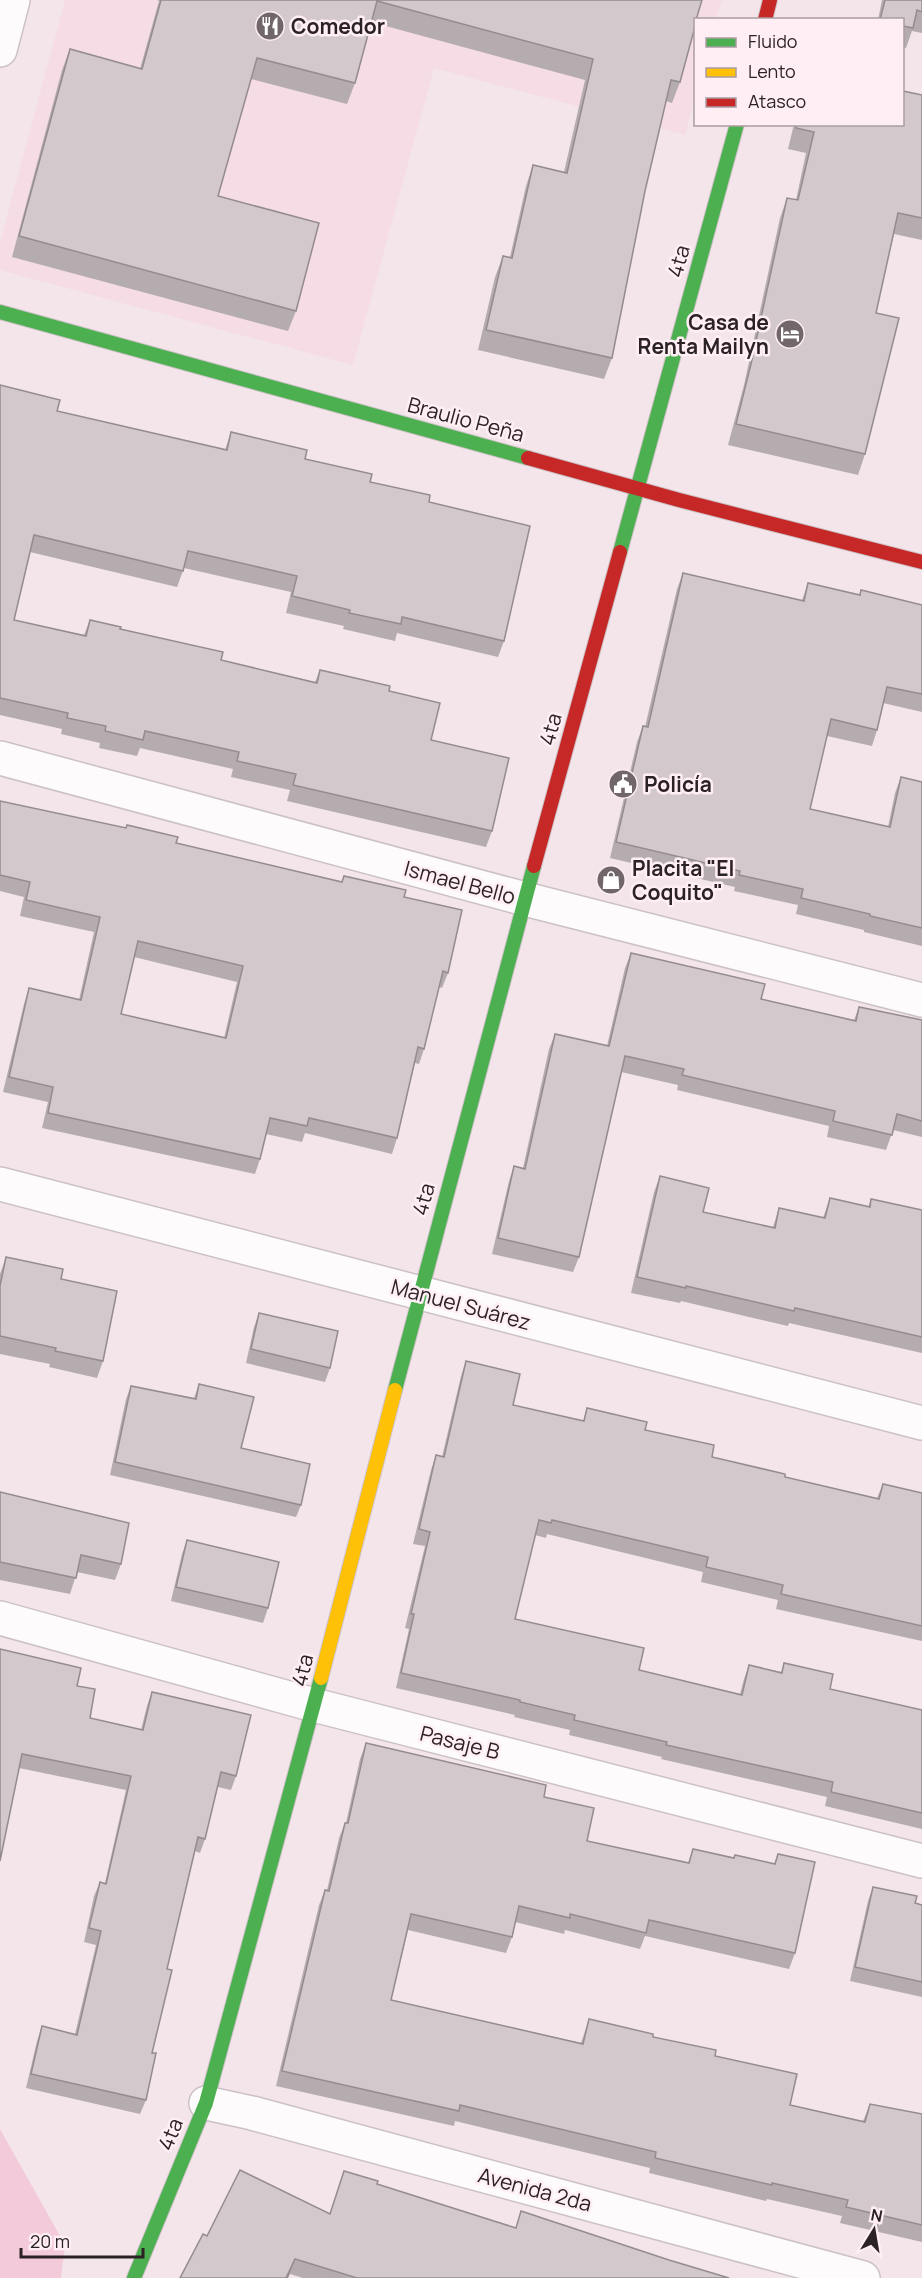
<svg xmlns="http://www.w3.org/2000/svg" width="922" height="2278" font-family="Manrope,sans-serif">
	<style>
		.built { fill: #f5dce5 }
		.green { fill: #f3cada }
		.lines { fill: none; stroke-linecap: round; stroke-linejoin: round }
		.street-casing { stroke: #ccc2c5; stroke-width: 36 }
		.fast-casing { stroke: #ccc2c5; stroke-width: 16 }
		.slow-casing { stroke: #ccc2c5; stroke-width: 16 }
		.jam-casing { stroke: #ccc2c5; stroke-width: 16 }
		.street { stroke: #fdfbfc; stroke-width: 33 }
		.fast { stroke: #4caf50; stroke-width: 14 }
		.slow { stroke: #ffc107; stroke-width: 14 }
		.jam { stroke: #c62828; stroke-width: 14 }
		.wall { fill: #b5acaf; fill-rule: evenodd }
		.shaded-wall { fill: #948c8f }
		.building { fill: #d3c8cc; stroke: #948c8f; stroke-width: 1.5; fill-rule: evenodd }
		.labels { text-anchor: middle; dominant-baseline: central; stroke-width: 5; stroke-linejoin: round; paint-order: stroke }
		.poi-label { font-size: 21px; font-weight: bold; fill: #2b2225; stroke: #ffeff5; text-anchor: start }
		.street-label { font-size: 21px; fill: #2b2225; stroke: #ffeff5 }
	</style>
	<rect width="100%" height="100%" fill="#f3e5ea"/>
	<path class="built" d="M 65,0 L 722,0 L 716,19 L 696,20 L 695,97 L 685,135 L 434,68 L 353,365 L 0,270 L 0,242 Z"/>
	<path class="green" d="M 0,2129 L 65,2245 L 61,2278 L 0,2278 Z"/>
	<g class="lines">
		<g class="street-casing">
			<g id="street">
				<path d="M 0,50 L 13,0"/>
				<path d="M 0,758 L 525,899 L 922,1000"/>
				<path d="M 0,1184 L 922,1423"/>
				<path d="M 0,1618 L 314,1705 L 922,1861"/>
				<path d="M 206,2103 L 252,2113 L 863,2278"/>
			</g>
		</g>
		<g class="fast-casing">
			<g id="fast">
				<path d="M 0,312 L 528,458"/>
				<path d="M 620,552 L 737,124"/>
				<path d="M 395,1390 L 534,866"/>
				<path d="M 134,2278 L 206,2103 L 321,1678"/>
			</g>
		</g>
		<g class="slow-casing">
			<path id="slow" d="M 321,1678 L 395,1390"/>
		</g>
		<g class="jam-casing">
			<g id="jam">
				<path d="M 765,20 L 770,0"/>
				<path d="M 528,458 L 679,500 L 922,562"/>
				<path d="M 534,866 L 620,552"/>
			</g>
		</g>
		<use href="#street" class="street"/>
		<use href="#fast" class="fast"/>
		<use href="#slow" class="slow"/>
		<use href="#jam" class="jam"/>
	</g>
	<g class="wall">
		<path d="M 157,0 L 702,0 L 680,82 L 672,103 L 666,101 L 645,191 L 612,358 L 604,379 L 478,350 L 495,277 L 503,256 L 510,257 L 526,186 L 533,165 L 564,172 L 585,80 L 371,22 L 355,83 L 347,104 L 251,79 L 218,196 L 296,311 L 288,331 L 12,257 L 62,70 L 70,49 L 140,69 L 159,1 Z"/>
		<path d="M 882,0 L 922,0 L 922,33 L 912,31 L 906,48 L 903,47 L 903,20 L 878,20 Z"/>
		<path d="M 922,95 L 922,240 L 894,234 L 876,313 L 865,454 L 858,475 L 728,445 L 744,385 L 780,218 L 787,198 L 796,200 L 806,153 L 788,149 L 794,124 L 903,124 Z"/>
		<path d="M 0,385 L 57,411 L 225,450 L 231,432 L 305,459 L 429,502 L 504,641 L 498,657 L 397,633 L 395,641 L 343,629 L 344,626 L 286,613 L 291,592 L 184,568 L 177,587 L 30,552 L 14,620 L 84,635 L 90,620 L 221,660 L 315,682 L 320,670 L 389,691 L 431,740 L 492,831 L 486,847 L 287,801 L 290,790 L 231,777 L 233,769 L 140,748 L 137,756 L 99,748 L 100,743 L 61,734 L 62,729 L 0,715 Z"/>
		<path d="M 683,573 L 802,600 L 808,583 L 859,595 L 861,590 L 922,605 L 922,712 L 883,703 L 877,730 L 872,746 L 827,736 L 810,809 L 888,827 L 895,793 L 901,777 L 922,782 L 922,946 L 864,932 L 864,930 L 796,914 L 798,905 L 734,891 L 735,887 L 610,858 L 637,742 L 643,726 L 645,727 L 677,589 Z"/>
		<path d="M 0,801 L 342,882 L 344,876 L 404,897 L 448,973 L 442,988 L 439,987 L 424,1049 L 419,1064 L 415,1063 L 397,1138 L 392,1154 L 305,1133 L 302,1142 L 266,1134 L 260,1159 L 255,1174 L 42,1128 L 48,1102 L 3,1092 L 24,1004 L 29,988 L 79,1000 L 94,932 L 20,916 L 24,897 L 0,891 ZM 134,957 L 237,982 L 224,1038 L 121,1014 Z"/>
		<path d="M 631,953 L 761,999 L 854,1020 L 859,1007 L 922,1020 L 922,1137 L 893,1130 L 886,1150 L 827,1137 L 829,1126 L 677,1090 L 678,1085 L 621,1072 L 579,1257 L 573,1272 L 492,1254 L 509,1181 L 514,1166 L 523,1168 L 549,1049 L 555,1034 L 607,1046 L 625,968 Z"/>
		<path d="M 660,1176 L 703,1212 L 773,1227 L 779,1208 L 823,1218 L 830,1198 L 868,1207 L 871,1199 L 922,1210 L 922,1353 L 789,1323 L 788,1326 L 681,1301 L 680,1303 L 631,1293 L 654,1192 Z"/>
		<path d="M 6,1257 L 61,1279 L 103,1361 L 97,1378 L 49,1367 L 50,1364 L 0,1354 L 0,1274 Z"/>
		<path d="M 259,1313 L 330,1368 L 325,1382 L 246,1363 L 254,1327 Z"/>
		<path d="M 466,1361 L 513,1405 L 583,1421 L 587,1408 L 645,1430 L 712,1457 L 785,1477 L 877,1498 L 883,1484 L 922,1493 L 922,1641 L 776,1609 L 778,1600 L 701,1582 L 703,1572 L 547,1534 L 546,1538 L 535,1535 L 515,1619 L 639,1670 L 740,1694 L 744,1679 L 749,1665 L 781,1672 L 784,1663 L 830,1689 L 922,1710 L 922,1829 L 825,1806 L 827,1797 L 661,1759 L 662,1757 L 569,1735 L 570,1730 L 514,1717 L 515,1715 L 396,1688 L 409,1629 L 405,1628 L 425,1546 L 413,1544 L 431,1470 L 436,1455 L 442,1457 L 461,1376 Z"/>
		<path d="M 199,1384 L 241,1448 L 301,1505 L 296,1517 L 110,1475 L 126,1399 L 131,1386 L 194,1398 Z"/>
		<path d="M 0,1492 L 121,1564 L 115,1580 L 77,1572 L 70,1594 L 0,1580 Z"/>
		<path d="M 187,1540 L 268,1608 L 263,1623 L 171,1601 L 182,1554 Z"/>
		<path d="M 0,1649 L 77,1686 L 90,1718 L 141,1730 L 147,1706 L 152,1692 L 236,1776 L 231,1790 L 218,1787 L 205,1839 L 200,1853 L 195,1851 L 167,1969 L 152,2053 L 146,2100 L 140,2114 L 26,2088 L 37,2041 L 42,2026 L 75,2034 L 96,1945 L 84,1942 L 94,1896 L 100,1882 L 105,1883 L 126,1790 L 19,1768 Z"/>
		<path d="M 366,1743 L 544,1797 L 587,1841 L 688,1863 L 693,1849 L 734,1858 L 735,1855 L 774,1864 L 778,1854 L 795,1953 L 789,1969 L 645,1936 L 640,1949 L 565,1930 L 564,1934 L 515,1922 L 512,1937 L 506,1953 L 408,1930 L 391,2000 L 581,2043 L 589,2019 L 653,2037 L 715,2056 L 790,2105 L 863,2121 L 870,2104 L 922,2114 L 922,2242 L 840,2223 L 842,2216 L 767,2199 L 766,2201 L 649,2173 L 650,2168 L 455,2121 L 454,2126 L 276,2086 L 319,1905 L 325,1890 L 327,1890 L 339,1838 L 345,1823 L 346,1823 L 360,1759 Z"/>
		<path d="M 873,1887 L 915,1903 L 922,1905 L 922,1997 L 850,1981 L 868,1901 Z"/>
		<path d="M 344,2171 L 377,2184 L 516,2228 L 521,2211 L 669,2260 L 729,2278 L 303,2278 L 290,2274 L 288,2278 L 180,2278 L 207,2236 L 330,2214 Z"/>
	</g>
	<path class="shaded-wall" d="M 295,2259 L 288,2278 L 286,2278 Z"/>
	<g class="building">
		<path d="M 161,0 L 702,0 L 696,20 L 696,23 L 680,82 L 671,80 L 645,191 L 612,358 L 486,330 L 503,256 L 512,258 L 533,165 L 567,173 L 593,59 L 377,1 L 355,83 L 257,58 L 218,196 L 319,223 L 296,311 L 19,236 L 70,49 L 142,69 Z"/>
		<path d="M 885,0 L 922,0 L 922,12 L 917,10 L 913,28 L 903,26 L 903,20 L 880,20 Z"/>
		<path d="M 903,91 L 922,95 L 922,218 L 898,213 L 876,313 L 899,318 L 865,454 L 736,424 L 751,364 L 787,198 L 798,200 L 814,132 L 796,128 L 797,124 L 903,124 Z"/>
		<path d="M 0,385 L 60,400 L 57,411 L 227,450 L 231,432 L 307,450 L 305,459 L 372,474 L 370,482 L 430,495 L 429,502 L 530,526 L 504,641 L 402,617 L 401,624 L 349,613 L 350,610 L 292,596 L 297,576 L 188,551 L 183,571 L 34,535 L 14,620 L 86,636 L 90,620 L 121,627 L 120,629 L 223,652 L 221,660 L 317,683 L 320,670 L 390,686 L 389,691 L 440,703 L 431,740 L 509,758 L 492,831 L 293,785 L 296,774 L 237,761 L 239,752 L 145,731 L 143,740 L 105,731 L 106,726 L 67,718 L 68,713 L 0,698 Z"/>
		<path d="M 683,573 L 804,601 L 808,583 L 860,595 L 861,590 L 922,605 L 922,694 L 887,687 L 877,730 L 831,719 L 810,809 L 890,827 L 901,777 L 922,782 L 922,928 L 870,916 L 870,914 L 801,898 L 803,889 L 739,875 L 740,871 L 616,842 L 643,726 L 648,727 Z"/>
		<path d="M 0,801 L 126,828 L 127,825 L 178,837 L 176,843 L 342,882 L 344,876 L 406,890 L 404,897 L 462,910 L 448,973 L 443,971 L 424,1049 L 418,1047 L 397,1138 L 309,1118 L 307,1126 L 270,1118 L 260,1159 L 48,1113 L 53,1087 L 9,1077 L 29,988 L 81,1000 L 100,917 L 26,900 L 30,882 L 0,875 ZM 138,941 L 243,966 L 226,1038 L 121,1014 Z"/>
		<path d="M 631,953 L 765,984 L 761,999 L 856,1021 L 859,1007 L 922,1020 L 922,1121 L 897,1114 L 892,1135 L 833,1121 L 835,1111 L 682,1075 L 684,1069 L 625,1056 L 579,1257 L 498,1238 L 514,1166 L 525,1169 L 555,1034 L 609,1046 Z"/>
		<path d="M 660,1176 L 709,1188 L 703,1212 L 775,1228 L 779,1208 L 825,1218 L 830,1198 L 870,1207 L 871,1199 L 922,1210 L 922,1337 L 795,1308 L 794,1311 L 686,1286 L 686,1288 L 637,1277 Z"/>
		<path d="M 6,1257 L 63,1269 L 61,1279 L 117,1291 L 103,1361 L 55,1351 L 56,1348 L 0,1336 L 0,1286 Z"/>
		<path d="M 259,1313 L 338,1331 L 330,1368 L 251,1349 Z"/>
		<path d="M 466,1361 L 520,1374 L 513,1405 L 584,1421 L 587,1408 L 647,1422 L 645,1430 L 714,1445 L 712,1457 L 785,1474 L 785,1477 L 879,1499 L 883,1484 L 922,1493 L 922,1626 L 781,1594 L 783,1585 L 706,1567 L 708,1557 L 552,1520 L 551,1523 L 539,1520 L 515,1619 L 644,1648 L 639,1670 L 742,1695 L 749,1665 L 782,1673 L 784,1663 L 833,1674 L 830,1689 L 922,1710 L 922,1813 L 831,1792 L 833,1782 L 666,1745 L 667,1742 L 574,1720 L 575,1715 L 520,1702 L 520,1700 L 401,1673 L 414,1614 L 411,1614 L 430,1532 L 419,1529 L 436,1455 L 444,1457 Z"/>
		<path d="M 199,1384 L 254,1397 L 241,1448 L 310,1464 L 301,1505 L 115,1462 L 131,1386 L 196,1399 Z"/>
		<path d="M 0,1492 L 129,1523 L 121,1564 L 81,1555 L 76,1578 L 0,1562 Z"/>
		<path d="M 187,1540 L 279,1562 L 268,1608 L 176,1587 Z"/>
		<path d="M 0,1649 L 81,1668 L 77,1686 L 95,1689 L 90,1718 L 143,1730 L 152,1692 L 251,1715 L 236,1776 L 221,1772 L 205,1839 L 198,1837 L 167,1969 L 172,1970 L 152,2053 L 156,2053 L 146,2100 L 31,2074 L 42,2026 L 77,2035 L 101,1931 L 89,1928 L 100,1882 L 106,1884 L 131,1776 L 22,1754 L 0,1861 Z"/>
		<path d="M 366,1743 L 546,1785 L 544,1797 L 594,1808 L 587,1841 L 689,1863 L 693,1849 L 734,1858 L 735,1855 L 775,1864 L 778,1854 L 815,1862 L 795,1953 L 649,1920 L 646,1933 L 570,1914 L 570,1918 L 519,1906 L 512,1937 L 411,1914 L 391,2000 L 583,2044 L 589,2019 L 653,2034 L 653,2037 L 716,2050 L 715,2056 L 797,2074 L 790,2105 L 865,2122 L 870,2104 L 922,2114 L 922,2225 L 846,2207 L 848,2200 L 772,2183 L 772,2185 L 655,2158 L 656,2152 L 460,2105 L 459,2111 L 282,2071 L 325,1890 L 329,1891 L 345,1823 L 348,1823 Z"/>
		<path d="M 873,1887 L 917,1896 L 915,1903 L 922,1905 L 922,1982 L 855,1967 Z"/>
		<path d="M 240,2170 L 330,2214 L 344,2171 L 378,2181 L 377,2184 L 516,2228 L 521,2211 L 669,2260 L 729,2278 L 357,2278 L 295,2259 L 286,2278 L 180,2278 L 203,2234 L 207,2236 Z"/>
	</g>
	<defs>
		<g id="restaurant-disc" transform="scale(1.5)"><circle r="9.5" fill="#71666a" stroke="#ffeff5"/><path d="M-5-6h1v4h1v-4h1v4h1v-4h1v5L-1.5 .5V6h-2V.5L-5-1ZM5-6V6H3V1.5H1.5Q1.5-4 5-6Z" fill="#fff"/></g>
		<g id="hotel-disc" transform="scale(1.5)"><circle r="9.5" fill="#71666a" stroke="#ffeff5"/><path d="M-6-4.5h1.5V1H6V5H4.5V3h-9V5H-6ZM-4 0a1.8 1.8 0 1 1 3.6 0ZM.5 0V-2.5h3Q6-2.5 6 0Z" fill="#fff"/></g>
		<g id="civic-disc" transform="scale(1.5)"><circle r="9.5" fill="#71666a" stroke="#ffeff5"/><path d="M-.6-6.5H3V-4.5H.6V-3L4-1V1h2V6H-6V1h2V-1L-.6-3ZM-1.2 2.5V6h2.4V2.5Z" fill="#fff"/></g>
		<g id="shop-disc" transform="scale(1.5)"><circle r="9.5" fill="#71666a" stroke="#ffeff5"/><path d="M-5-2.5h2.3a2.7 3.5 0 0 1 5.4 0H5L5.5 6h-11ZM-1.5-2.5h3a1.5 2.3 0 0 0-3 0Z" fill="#fff"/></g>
	</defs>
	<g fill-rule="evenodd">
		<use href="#restaurant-disc" x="270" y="26"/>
		<use href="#hotel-disc" x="790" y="334"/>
		<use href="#civic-disc" x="623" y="784"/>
		<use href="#shop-disc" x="611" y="880"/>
	</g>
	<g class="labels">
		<g class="poi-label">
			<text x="291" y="26">Comedor</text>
			<text x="769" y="322" text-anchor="end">Casa de<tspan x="769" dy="24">Renta Mailyn</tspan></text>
			<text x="644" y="784">Policía</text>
			<text x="632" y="868">Placita "El<tspan x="632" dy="24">Coquito"</tspan></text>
		</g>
		<g class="street-label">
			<text transform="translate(678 261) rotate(-75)">4ta</text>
			<text transform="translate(466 419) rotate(15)">Braulio Peña</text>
			<text transform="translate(550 729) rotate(-75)">4ta</text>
			<text transform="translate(460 882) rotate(15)">Ismael Bello</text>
			<text transform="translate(423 1199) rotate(-75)">4ta</text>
			<text transform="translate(461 1304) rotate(15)">Manuel Suárez</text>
			<text transform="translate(302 1670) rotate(-76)">4ta</text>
			<text transform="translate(460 1742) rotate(14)">Pasaje B</text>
			<text transform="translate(170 2134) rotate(-68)">4ta</text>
			<text transform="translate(535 2189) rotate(15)">Avenida 2da</text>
		</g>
	</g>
	<rect x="694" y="18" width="210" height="108" fill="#ffeff5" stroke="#aa9da2" stroke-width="1.5"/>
	<rect x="706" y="38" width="30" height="9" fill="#4caf50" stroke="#aa9da2" stroke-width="1.5"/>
	<text x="748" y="48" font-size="18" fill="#2b2225">Fluido</text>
	<rect x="706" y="68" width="30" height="9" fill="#ffc107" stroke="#aa9da2" stroke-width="1.5"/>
	<text x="748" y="78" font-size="18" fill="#2b2225">Lento</text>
	<rect x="706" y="98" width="30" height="9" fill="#c62828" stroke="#aa9da2" stroke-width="1.5"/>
	<text x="748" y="108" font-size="18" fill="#2b2225">Atasco</text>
	<g transform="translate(874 2230) rotate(11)" stroke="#ffeff5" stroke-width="4.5" paint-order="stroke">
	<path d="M0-4.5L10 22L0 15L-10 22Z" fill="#2b2225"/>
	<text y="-9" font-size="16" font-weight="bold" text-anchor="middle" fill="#2b2225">N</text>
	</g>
	<path d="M21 2248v9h122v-9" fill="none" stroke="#2b2225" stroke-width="3"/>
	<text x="30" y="2248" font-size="18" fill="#2b2225" stroke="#ffeff5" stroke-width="4.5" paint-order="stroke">20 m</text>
</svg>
